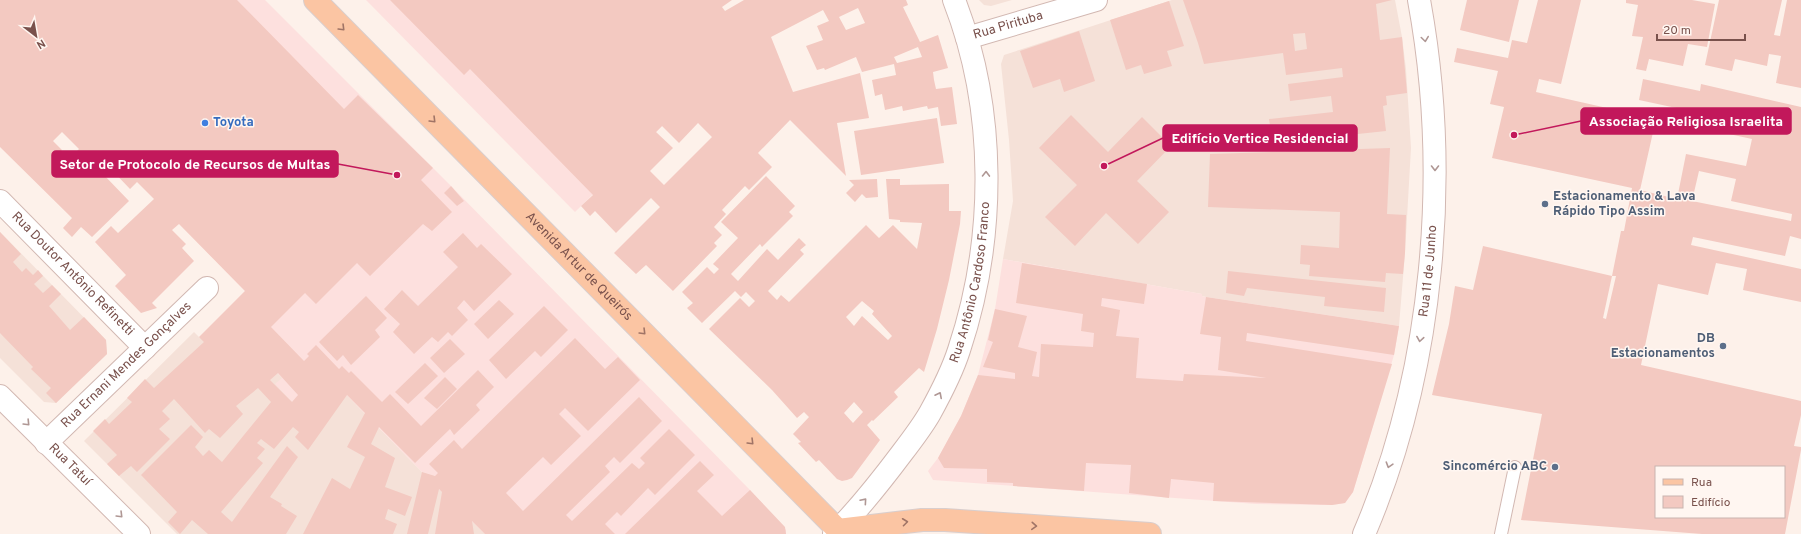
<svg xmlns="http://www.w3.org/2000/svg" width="1801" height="534" font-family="Overpass,sans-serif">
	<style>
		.residential { fill: #f5e1d8 }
		.commercial { fill: #fde0de }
		.building { fill: #f3c9c1; fill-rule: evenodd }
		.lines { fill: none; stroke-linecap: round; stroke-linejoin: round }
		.service-casing { stroke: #d2b8b2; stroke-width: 14 }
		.minor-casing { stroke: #d2b8b2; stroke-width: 24 }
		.tertiary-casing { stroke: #d2b8b2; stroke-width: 24 }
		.primary-casing { stroke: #d9cecd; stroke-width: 24 }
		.service { stroke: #fff; stroke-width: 12 }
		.minor { stroke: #fff; stroke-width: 22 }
		.tertiary { stroke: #fff; stroke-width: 22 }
		.primary { stroke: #fbc5a3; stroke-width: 22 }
		.oneway { stroke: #a07466 }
		.oneway2 { stroke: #af9794 }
		.shop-dot { fill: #3f7fe0; stroke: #fff6f1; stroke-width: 1.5 }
		.service-dot { fill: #5c6f8a; stroke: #fff6f1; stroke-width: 1.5 }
		.labels { text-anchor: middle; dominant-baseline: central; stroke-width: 3; stroke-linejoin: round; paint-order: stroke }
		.street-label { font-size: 13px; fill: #79514c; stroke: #fff6f1 }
		.shop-label { font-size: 13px; font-weight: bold; fill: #366cbe; stroke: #fff6f1; text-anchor: start }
		.service-label { font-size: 13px; font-weight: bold; fill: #4e5e75; stroke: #fff6f1; text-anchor: end }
		.leader { fill: none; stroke: #c2185b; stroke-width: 1.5 }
		.callout-dot { fill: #c2185b; stroke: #fff6f1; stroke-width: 1.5 }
		.callout { fill: #c2185b; stroke: #c2185b; stroke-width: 1.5 }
		.callout-label { font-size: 14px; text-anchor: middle; font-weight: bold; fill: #fff }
	</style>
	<rect width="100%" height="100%" fill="#fdf1ea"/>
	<g class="residential">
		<path d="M 979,0 L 1012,0 L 991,6 L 984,5 Z"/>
		<path d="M 1172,0 L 1395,0 L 1402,37 L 1406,69 L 1411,148 L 1405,253 L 1399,326 L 1206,297 L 1202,296 L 1202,294 L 1003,259 L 1013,201 L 1009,140 L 1001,64 L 1004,55 Z"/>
		<path d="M 0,232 L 106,340 L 107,354 L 56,403 L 44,402 L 0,358 Z"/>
		<path d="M 194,332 L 199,337 L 336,384 L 422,472 L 435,476 L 439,489 L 485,534 L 177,534 L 84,441 Z"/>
	</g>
	<g class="commercial">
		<path d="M 0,0 L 265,0 L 451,186 L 750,490 L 786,530 L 786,534 L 485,534 L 439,489 L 435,476 L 422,472 L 336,384 L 292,402 L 275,384 L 282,378 L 222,315 L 245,291 L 208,253 Z"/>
		<path d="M 366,0 L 671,0 L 730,59 L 575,212 Z"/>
		<path d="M 1003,259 L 1202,294 L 1202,296 L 1206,297 L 1399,326 L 1394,355 L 1353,492 L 1345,503 L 1332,505 L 1256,504 L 933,480 L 928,471 L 938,458 L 961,416 L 978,375 L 995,309 Z"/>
	</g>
	<g class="building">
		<path d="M 0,0 L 237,0 L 344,109 L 358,95 L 433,168 L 421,180 L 452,212 L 432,231 L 423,224 L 370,276 L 357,263 L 316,304 L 305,293 L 271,327 L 304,361 L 309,356 L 307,354 L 316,345 L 339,369 L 342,366 L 349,373 L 351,371 L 382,402 L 390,394 L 421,426 L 478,370 L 494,387 L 476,405 L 480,410 L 454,435 L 450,429 L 415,463 L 379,427 L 371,444 L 395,458 L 385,487 L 412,497 L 405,516 L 388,509 L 385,519 L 397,524 L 393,534 L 303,534 L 332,478 L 350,489 L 365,457 L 347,447 L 365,413 L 347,395 L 308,450 L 295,437 L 299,432 L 293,427 L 274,449 L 261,439 L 257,443 L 265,449 L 257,458 L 263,463 L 221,512 L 232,522 L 287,446 L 298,457 L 270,497 L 282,504 L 281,506 L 297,516 L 286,534 L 208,534 L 192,520 L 180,534 L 168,522 L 177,512 L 141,475 L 191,425 L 203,437 L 195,447 L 203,456 L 209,450 L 222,462 L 271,402 L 258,388 L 236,406 L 243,414 L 220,438 L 209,429 L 205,433 L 174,399 L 162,411 L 170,419 L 159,429 L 170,439 L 137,472 L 131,466 L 119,476 L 107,464 L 117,455 L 93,431 L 105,419 L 109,424 L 132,402 L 127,398 L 145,379 L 154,388 L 204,342 L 199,337 L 245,291 L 179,224 L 172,230 L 186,244 L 182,248 L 194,261 L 152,303 L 157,308 L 141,313 L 115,286 L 126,275 L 95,242 L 111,226 L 118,233 L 154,199 L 137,182 L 130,189 L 110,168 L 103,174 L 129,201 L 92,237 L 81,227 L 72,237 L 63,228 L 72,218 L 0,147 ZM 62,132 L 79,149 L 63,165 L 55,157 L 62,150 L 53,141 ZM 278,373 L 298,395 L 292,402 L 270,380 Z"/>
		<path d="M 390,0 L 732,0 L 722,7 L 725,11 L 744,0 L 906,0 L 908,5 L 903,7 L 920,42 L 938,35 L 948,68 L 933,72 L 934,80 L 936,89 L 952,87 L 957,124 L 941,126 L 938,107 L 928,109 L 927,106 L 903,111 L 902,106 L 885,110 L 882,94 L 875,96 L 872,80 L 896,75 L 894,64 L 862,72 L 856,57 L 825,70 L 824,68 L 817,70 L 806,46 L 823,40 L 817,26 L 829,21 L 823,10 L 771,37 L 793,92 L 860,73 L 869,118 L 837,123 L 846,176 L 790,120 L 758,153 L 772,167 L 749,190 L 745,186 L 722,210 L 726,214 L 714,227 L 722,235 L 714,243 L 717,246 L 673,291 L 646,265 L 636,274 L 614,253 L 660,207 L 651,198 L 616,233 L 595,211 L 590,216 L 581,206 L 593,195 L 470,69 L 464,75 ZM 858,8 L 865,23 L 846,30 L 839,17 ZM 918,47 L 922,57 L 897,63 L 894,57 ZM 698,123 L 712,137 L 664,185 L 650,171 L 673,148 L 656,132 L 662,126 L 679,143 Z"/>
		<path d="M 1183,0 L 1392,0 L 1376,4 L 1380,40 L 1402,37 L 1407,93 L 1386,96 L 1387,105 L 1383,106 L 1386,131 L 1311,139 L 1310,128 L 1271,132 L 1269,119 L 1333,112 L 1331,96 L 1290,101 L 1288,84 L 1343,77 L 1342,68 L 1286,75 L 1283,53 L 1204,64 L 1198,43 ZM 1305,33 L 1307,49 L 1295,51 L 1293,34 Z"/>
		<path d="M 1467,0 L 1519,0 L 1509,42 L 1460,30 Z"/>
		<path d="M 1538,0 L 1581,0 L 1561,84 L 1539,79 L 1536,92 L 1656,119 L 1640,190 L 1677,199 L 1686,154 L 1746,166 L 1752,139 L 1692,126 L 1695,112 L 1639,100 L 1643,79 L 1700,91 L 1701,84 L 1801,107 L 1801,239 L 1790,236 L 1785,256 L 1693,237 L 1691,245 L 1801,269 L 1801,302 L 1743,290 L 1747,269 L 1716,263 L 1708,295 L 1658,284 L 1641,365 L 1801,401 L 1801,415 L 1794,446 L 1801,447 L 1801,450 L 1785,534 L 1702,534 L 1521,520 L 1542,414 L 1432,395 L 1449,324 L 1455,286 L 1473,290 L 1483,246 L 1612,276 L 1603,318 L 1606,319 L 1616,276 L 1612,276 L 1621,231 L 1624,231 L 1632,188 L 1492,158 L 1504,107 L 1490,104 L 1498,71 L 1454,62 L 1457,48 L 1508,58 L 1512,40 L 1527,43 ZM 1699,171 L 1736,179 L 1731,201 L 1792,214 L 1791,221 L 1692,201 ZM 1656,467 L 1784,467 L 1784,517 L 1656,517 Z"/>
		<path d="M 1626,0 L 1692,0 L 1715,4 L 1707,47 L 1688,44 L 1683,66 L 1649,59 L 1646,71 L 1636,69 L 1643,37 L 1632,36 L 1638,5 L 1626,3 Z"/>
		<path d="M 1719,0 L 1782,0 L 1774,35 L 1780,36 L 1787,0 L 1801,0 L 1801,88 L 1776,83 L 1781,56 L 1769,54 L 1767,66 L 1735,59 L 1732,71 L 1705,65 Z"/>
		<path d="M 1169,1 L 1184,46 L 1167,51 L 1172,66 L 1144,74 L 1141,65 L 1126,70 L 1110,20 Z"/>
		<path d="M 1079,31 L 1095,81 L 1064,92 L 1060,79 L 1033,88 L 1020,51 Z"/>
		<path d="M 1071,115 L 1108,152 L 1142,117 L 1171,146 L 1137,181 L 1169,212 L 1138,244 L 1106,213 L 1075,246 L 1045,217 L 1077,185 L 1039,148 Z"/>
		<path d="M 937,118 L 944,163 L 861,175 L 854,131 Z"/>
		<path d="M 1390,148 L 1387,214 L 1406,215 L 1405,253 L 1403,274 L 1386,273 L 1385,282 L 1309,276 L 1310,265 L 1300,264 L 1301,245 L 1339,248 L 1340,212 L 1208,207 L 1210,154 Z"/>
		<path d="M 766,176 L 795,206 L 789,212 L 793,216 L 762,247 L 760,244 L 731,274 L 738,281 L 767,249 L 778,260 L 799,238 L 806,245 L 800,250 L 804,254 L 768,291 L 777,300 L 781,295 L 789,302 L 866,225 L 879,238 L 893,225 L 917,249 L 922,223 L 900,222 L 900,220 L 889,219 L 886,179 L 900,179 L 900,185 L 949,184 L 949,211 L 961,211 L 960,224 L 949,280 L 937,329 L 924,372 L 919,368 L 894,392 L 898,397 L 873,421 L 872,420 L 867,425 L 880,440 L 852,478 L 847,480 L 842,481 L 837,479 L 819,460 L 816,462 L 798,443 L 801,442 L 793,434 L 809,417 L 804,412 L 797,418 L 772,390 L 709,329 L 740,298 L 749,307 L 755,301 L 746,292 L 741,297 L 735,291 L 702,323 L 687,308 L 693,303 L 682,292 L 707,267 L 714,274 L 719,269 L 713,264 L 738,238 L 721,222 ZM 862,301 L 874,311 L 872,314 L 892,336 L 888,340 L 862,316 L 854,326 L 846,317 ZM 854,402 L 863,412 L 853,423 L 844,413 Z"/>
		<path d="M 877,179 L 878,197 L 866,198 L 862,194 L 855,202 L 846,193 L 854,185 L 849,180 Z"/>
		<path d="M 451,186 L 464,201 L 457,206 L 444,193 Z"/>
		<path d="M 0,232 L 21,254 L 13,262 L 22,272 L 26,268 L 33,275 L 38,270 L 43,276 L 34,284 L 43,293 L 52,285 L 61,294 L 49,306 L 70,330 L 84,317 L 106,340 L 107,354 L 56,403 L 46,393 L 51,388 L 31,369 L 33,367 L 0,333 Z"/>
		<path d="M 463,233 L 477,248 L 481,244 L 512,274 L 474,311 L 464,300 L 457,308 L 468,320 L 452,336 L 448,332 L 438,342 L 432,337 L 414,354 L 393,332 L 400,324 L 384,309 L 402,290 L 418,306 L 458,267 L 443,252 Z"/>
		<path d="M 1022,263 L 1147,284 L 1144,304 L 1102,298 L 1101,306 L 1120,310 L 1116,336 L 1139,338 L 1136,378 L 1183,381 L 1184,374 L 1266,378 L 1218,370 L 1221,337 L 1200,334 L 1206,297 L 1399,326 L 1394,355 L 1247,333 L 1246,341 L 1392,364 L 1353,492 L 1345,503 L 1332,505 L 1213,501 L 1214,483 L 1171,479 L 1169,498 L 1129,493 L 1131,465 L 1086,463 L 1084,491 L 1013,486 L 1013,483 L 987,482 L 987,469 L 944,468 L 938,458 L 961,416 L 978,375 L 1015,379 L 1015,373 L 983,367 L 993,342 L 988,340 L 995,309 L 1027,316 L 1018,347 L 1037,352 L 1032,376 L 1039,377 L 1041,344 L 1093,347 L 1094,333 L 1081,331 L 1083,314 L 1016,303 Z"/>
		<path d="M 1228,271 L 1386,288 L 1384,312 L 1324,306 L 1325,297 L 1247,288 L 1244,296 L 1226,293 Z"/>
		<path d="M 366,296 L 387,318 L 375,330 L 380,337 L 351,365 L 343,355 L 337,361 L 319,342 Z"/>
		<path d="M 499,300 L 514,314 L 488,339 L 474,324 Z"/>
		<path d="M 544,306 L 568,330 L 541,357 L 535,351 L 506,379 L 489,360 Z"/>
		<path d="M 575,338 L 605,369 L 618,357 L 640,380 L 588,431 L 565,408 L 559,414 L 581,436 L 551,465 L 543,457 L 506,493 L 523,511 L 639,397 L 662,421 L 620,463 L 614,457 L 605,466 L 610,472 L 566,515 L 572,521 L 632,463 L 639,469 L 645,463 L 640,458 L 669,429 L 695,455 L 655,495 L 648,488 L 621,516 L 617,512 L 605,524 L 615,534 L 485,534 L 472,521 L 474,534 L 435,534 L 442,492 L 439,489 L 428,534 L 407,534 L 422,472 L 435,476 L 438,473 L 429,464 L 454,440 L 462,449 Z"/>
		<path d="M 450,339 L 465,354 L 444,373 L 430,358 Z"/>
		<path d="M 425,363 L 438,376 L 408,404 L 395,392 Z"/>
		<path d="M 445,377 L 457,389 L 437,409 L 424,398 Z"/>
		<path d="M 700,461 L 714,475 L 697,491 L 722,516 L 750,490 L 785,527 L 786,534 L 625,534 Z"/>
	</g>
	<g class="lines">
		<g class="service-casing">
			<path id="service" d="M 1501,534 L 1515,467"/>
		</g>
		<g class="minor-casing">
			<g id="minor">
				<path id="s1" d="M 967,38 L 1096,0"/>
				<path id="s2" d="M 0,201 L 145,348"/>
				<path id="s3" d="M 0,396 L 139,534"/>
				<path id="s4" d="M 46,443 L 207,288"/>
				<path id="s5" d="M 834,534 C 859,509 881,481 902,453 C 912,440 922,427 930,413 C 941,393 952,372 959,350 C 996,239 997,110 954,0"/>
			</g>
		</g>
		<g class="tertiary-casing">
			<g id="tertiary">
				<path id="s6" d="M 1364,534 C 1434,371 1451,174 1419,0"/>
			</g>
		</g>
		<g class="primary-casing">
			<g id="primary">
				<path id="s7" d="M 315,0 L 838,530 L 922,520 L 945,520 L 1150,534"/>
			</g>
		</g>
		<use href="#service" class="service"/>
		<use href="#minor" class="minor"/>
		<use href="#tertiary" class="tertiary"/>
		<use href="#primary" class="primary"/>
	</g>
	<defs><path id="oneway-chevron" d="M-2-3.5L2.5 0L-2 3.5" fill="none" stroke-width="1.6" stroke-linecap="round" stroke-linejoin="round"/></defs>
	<g class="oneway">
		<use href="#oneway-chevron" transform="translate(342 28) rotate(45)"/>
		<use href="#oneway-chevron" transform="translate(433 120) rotate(45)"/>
		<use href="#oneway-chevron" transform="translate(643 332) rotate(45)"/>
		<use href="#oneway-chevron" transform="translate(751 442) rotate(45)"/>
		<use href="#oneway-chevron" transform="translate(905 522) rotate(-7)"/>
		<use href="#oneway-chevron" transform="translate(1034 526) rotate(4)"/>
	</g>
	<g class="oneway2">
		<use href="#oneway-chevron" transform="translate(1425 39) rotate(82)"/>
		<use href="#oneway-chevron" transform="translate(1435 168) rotate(90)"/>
		<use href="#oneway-chevron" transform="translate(986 174) rotate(-89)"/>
		<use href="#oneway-chevron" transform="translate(1420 339) rotate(99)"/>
		<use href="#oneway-chevron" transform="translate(939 395) rotate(-63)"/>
		<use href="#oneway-chevron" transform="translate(27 423) rotate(46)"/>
		<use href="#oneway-chevron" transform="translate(1389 465) rotate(107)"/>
		<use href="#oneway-chevron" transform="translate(864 501) rotate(-49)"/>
		<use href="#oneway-chevron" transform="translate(120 515) rotate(45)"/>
	</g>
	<circle class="shop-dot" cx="205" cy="123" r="4"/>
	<g class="service-dot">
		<circle cx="1545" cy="204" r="4"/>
		<circle cx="1723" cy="346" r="4"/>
		<circle cx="1555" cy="467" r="4"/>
	</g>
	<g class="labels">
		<g class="street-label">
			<text stroke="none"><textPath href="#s1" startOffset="43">Rua Pirituba</textPath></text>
			<text stroke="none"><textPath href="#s7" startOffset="375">Avenida Artur de Queirós</textPath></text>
			<text stroke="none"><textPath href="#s6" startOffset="272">Rua 11 de Junho</textPath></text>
			<text stroke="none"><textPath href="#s2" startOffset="103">Rua Doutor Antônio Refinetti</textPath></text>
			<text stroke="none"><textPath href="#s5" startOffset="293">Rua Antônio Cardoso Franco</textPath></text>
			<text stroke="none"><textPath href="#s4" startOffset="112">Rua Ernani Mendes Gonçalves</textPath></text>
			<text stroke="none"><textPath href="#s3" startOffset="98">Rua Tatuí</textPath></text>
		</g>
		<g class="shop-label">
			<text x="213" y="123">Toyota</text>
		</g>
		<g class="service-label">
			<text x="1553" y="197" text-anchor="start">Estacionamento &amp; Lava<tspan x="1553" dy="15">Rápido Tipo Assim</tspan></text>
			<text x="1715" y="339">DB<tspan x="1715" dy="15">Estacionamentos</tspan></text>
			<text x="1547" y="467">Sincomércio ABC</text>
		</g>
	</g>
	<path class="leader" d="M1514 135L1581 121M1104 166L1163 138M397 175L338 164"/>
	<g class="callout-dot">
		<circle cx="1514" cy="135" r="4"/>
		<circle cx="1104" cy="166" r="4"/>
		<circle cx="397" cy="175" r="4"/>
	</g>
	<g class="callout">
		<rect x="1581" y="108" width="210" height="26" rx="4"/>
		<rect x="1163" y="125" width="194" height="26" rx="4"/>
		<rect x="52" y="151" width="286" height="26" rx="4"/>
	</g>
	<g class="callout-label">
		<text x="1686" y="126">Associação Religiosa Israelita</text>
		<text x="1260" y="143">Edifício Vertice Residencial</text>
		<text x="195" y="169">Setor de Protocolo de Recursos de Multas</text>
	</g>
	<rect x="1655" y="466" width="130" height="52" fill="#fff6f1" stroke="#c9b4af"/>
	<rect x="1663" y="479" width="20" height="6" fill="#fbc5a3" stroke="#c9b4af"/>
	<text x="1691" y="486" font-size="12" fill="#79514c">Rua</text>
	<rect x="1663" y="496" width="20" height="12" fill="#f3c9c1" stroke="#c9b4af"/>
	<text x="1691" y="506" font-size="12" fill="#79514c">Edifício</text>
	<g transform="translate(36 36) rotate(149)" stroke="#fff6f1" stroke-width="3" paint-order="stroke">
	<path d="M0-3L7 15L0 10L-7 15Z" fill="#79514c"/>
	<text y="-6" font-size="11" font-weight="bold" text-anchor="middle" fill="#79514c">N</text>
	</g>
	<path d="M1657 34v6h88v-6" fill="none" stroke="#79514c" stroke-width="2"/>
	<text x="1663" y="34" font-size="12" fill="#79514c" stroke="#fff6f1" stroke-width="3" paint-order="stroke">20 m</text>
</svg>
